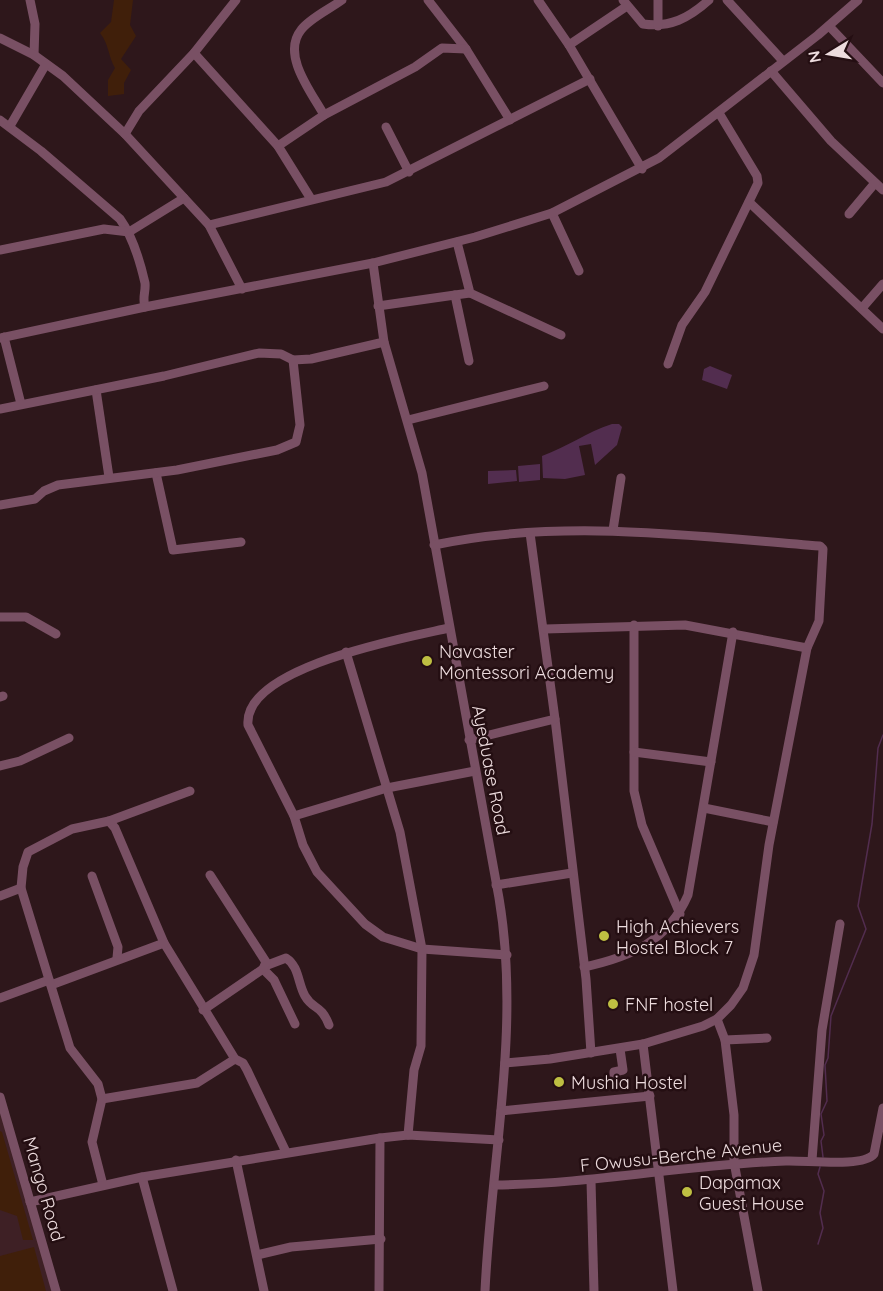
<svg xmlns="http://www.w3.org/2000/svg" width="883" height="1291" font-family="Quicksand,sans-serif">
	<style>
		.built { fill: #3e2025 }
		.green { fill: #401f0a }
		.water { fill: #522d4f }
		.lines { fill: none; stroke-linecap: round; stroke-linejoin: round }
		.stream { stroke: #522d4f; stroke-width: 1.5 }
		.minor { stroke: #795064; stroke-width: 9 }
		.poi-dot { fill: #bebf42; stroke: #240e12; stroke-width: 2 }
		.labels { text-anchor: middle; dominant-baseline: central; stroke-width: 5; stroke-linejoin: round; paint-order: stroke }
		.poi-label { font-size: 18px; fill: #eddcde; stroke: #240e12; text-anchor: start }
		.street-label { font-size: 18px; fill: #eddcde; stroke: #240e12 }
	</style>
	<rect width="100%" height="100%" fill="#2e171b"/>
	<path class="built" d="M 0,1103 L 52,1291 L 0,1291 Z"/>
	<g class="green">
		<path d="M 114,0 L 133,0 L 130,25 L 136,36 L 121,59 L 131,70 L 124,83 L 124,94 L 108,96 L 108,80 L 115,68 C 108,56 109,44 100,33 L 111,22 Z"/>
		<path d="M 0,1131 L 2,1132 L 33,1240 L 23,1240 L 17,1216 L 0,1210 Z"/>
		<path d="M 34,1247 L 46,1291 L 0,1291 L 0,1256 Z"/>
	</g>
	<g class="water">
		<path d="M 710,366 L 732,375 L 727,389 L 702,380 L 704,369 Z"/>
		<path d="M 612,424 L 619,424 L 622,427 L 617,445 L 595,465 L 591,444 L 579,446 L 585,475 L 565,479 L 543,478 L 542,456 C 567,447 587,432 612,424 Z"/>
		<path d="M 540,464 L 540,480 L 519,482 L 518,466 Z"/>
		<path d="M 516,470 L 517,481 L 488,484 L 488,471 Z"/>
	</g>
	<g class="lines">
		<g class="stream">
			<path d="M 823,1157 L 821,1141 L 824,1135 L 821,1114 L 827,1101 L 825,1065 L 828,1058 L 831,1016 L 866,929 L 858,906 L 872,824 L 878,748 L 883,735"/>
			<path d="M 818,1244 L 823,1228 L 820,1213 L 824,1191 L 818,1174 L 820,1167"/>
		</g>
		<g class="minor">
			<path d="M 30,0 L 35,24 L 34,55"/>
			<path d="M 428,0 L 466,49 L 510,120"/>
			<path d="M 538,0 L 569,45 L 642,169"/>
			<path d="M 623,0 L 643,24 C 670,28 689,18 709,0"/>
			<path d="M 727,0 L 783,61"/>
			<path d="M 658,26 L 658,0"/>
			<path d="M 829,26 L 883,83"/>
			<path d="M 0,38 L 34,55 L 63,76 L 125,134 L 209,225 L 242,289"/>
			<path d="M 569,45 L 627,6"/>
			<path d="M 194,53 L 278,146 L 311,199"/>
			<path d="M 771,71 L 831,141 L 883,190"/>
			<path d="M 324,115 C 312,93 281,55 301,30 C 310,18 330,9 342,0"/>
			<path d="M 0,120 L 41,151 L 120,219 C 133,237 140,261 145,283 C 146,292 142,297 145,307"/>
			<path d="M 10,126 L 46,64"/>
			<path d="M 386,127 L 409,172"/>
			<path d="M 125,134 L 139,111 L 194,53 L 236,0"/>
			<path d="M 278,146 L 324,115 L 415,67 L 442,48 L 466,49"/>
			<path d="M 749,202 L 883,329"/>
			<path d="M 552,213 L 579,271"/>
			<path d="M 849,214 L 875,183"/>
			<path d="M 209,225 L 386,182 L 590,79"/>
			<path d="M 457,242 L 470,293 L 561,335"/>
			<path d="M 0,250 L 104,229 L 129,232 L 184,198"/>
			<path d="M 373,263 L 384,342 L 422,473 L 499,898 C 521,1028 491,1160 485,1291"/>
			<path d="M 378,306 L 455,295"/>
			<path d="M 863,307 L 883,284"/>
			<path d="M 4,337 L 21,404"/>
			<path d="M 0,338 L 145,307 L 373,263 L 475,237 L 552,213 L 659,158 L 818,35 L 858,0"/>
			<path d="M 469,361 L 455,295 L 470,293"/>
			<path d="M 668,364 L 682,325 L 705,292 L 758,183 L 757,176 L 719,113"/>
			<path d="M 96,390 L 109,477"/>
			<path d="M 0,409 L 164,376 L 259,353 L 281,354 L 293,360 L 311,359 L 384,342"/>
			<path d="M 408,420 L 544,386"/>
			<path d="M 156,473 L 173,550 L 241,542"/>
			<path d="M 0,505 L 35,499 L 44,491 L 58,485 L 177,470 L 277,450 L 296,442 L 300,425 L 293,360"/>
			<path d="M 613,530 L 621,478"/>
			<path d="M 530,533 L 555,719 L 586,979 L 591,1053"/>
			<path d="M 434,545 C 561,518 692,536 820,546 L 823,549 L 819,621 L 807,648 L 769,845 L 754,955 L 743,988 L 731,1005 L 717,1019 L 703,1026 L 643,1044 L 550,1059 L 505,1063"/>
			<path d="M 0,617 L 26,617 L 56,634"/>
			<path d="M 634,625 L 634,791 L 642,825 L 680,914"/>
			<path d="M 449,628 C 405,638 243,667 248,725 L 294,816 L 303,845 L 317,872 L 365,924 L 383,937 L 422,949 L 507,955"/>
			<path d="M 545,629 L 685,625 L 807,648"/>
			<path d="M 346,652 L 400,832 L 422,949 L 421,1046 L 414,1070 L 408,1135"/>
			<path d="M 0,697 L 3,696"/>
			<path d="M 469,740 L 555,719"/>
			<path d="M 634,752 L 711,762"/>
			<path d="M 0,766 L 20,761 L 69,738"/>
			<path d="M 704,808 L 773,822"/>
			<path d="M 294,816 L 387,788 L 475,771"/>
			<path d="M 109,821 L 115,828 L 164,943 L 235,1059 L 243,1063 L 247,1070 L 286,1152"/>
			<path d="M 92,876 L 118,947 L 117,958"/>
			<path d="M 496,885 L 572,873"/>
			<path d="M 0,896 L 21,888"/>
			<path d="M 265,966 L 286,958 C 299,966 298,984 305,996 C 313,1010 321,1004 329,1025"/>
			<path d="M 584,967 C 631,957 668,941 688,895 L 733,632"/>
			<path d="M 263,969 L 274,980 L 295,1024"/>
			<path d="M 51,985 L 164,943"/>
			<path d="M 0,998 L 49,980"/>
			<path d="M 203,1010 L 263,969 L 266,962 L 210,875"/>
			<path d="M 717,1019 L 725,1040 L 734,1115 L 734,1162 L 758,1291"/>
			<path d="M 725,1040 L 767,1038"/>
			<path d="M 643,1044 L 673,1291"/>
			<path d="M 614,1077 L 614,1072 L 623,1070 L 620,1049"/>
			<path d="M 0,1097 L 56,1291"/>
			<path d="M 102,1099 L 197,1083 L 235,1059"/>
			<path d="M 501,1111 L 650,1096"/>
			<path d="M 236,1160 L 264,1291"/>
			<path d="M 812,1160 L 822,1030 L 840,924"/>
			<path d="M 142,1177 L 173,1291"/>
			<path d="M 591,1181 L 594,1291"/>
			<path d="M 103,1185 L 92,1142 L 102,1099 L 98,1084 L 70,1048 L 21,888 L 23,867 L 28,852 L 72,829 L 109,821 L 190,791"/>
			<path d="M 495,1185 C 593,1184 689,1164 786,1161 C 806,1160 863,1168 874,1154 L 883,1108"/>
			<path d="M 30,1202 L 142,1177 L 380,1138 L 408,1135 L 499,1140"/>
			<path d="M 257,1255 L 291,1247 L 381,1239"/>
			<path d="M 379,1291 L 380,1138"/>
		</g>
	</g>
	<g class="poi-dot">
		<circle cx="427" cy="661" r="6"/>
		<circle cx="604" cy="936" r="6"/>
		<circle cx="613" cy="1004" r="6"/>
		<circle cx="559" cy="1082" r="6"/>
		<circle cx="687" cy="1192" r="6"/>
	</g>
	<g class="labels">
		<g class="poi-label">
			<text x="439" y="651">Navaster<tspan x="439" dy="21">Montessori Academy</tspan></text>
			<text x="616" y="926">High Achievers<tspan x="616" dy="21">Hostel Block 7</tspan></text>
			<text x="625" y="1004">FNF hostel</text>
			<text x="571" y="1082">Mushia Hostel</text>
			<text x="699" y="1182">Dapamax<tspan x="699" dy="21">Guest House</tspan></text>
		</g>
		<g class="street-label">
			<text transform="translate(491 770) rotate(79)">Ayeduase Road</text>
			<text transform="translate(681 1155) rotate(-6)">F Owusu-Berche Avenue</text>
			<text transform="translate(44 1189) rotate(74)">Mango Road</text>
		</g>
	</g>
	<g transform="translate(829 54) rotate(259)" stroke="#240e12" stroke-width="4.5" paint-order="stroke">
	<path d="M0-4.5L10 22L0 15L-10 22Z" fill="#eddcde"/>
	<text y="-9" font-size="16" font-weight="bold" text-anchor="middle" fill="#eddcde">N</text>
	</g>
</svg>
